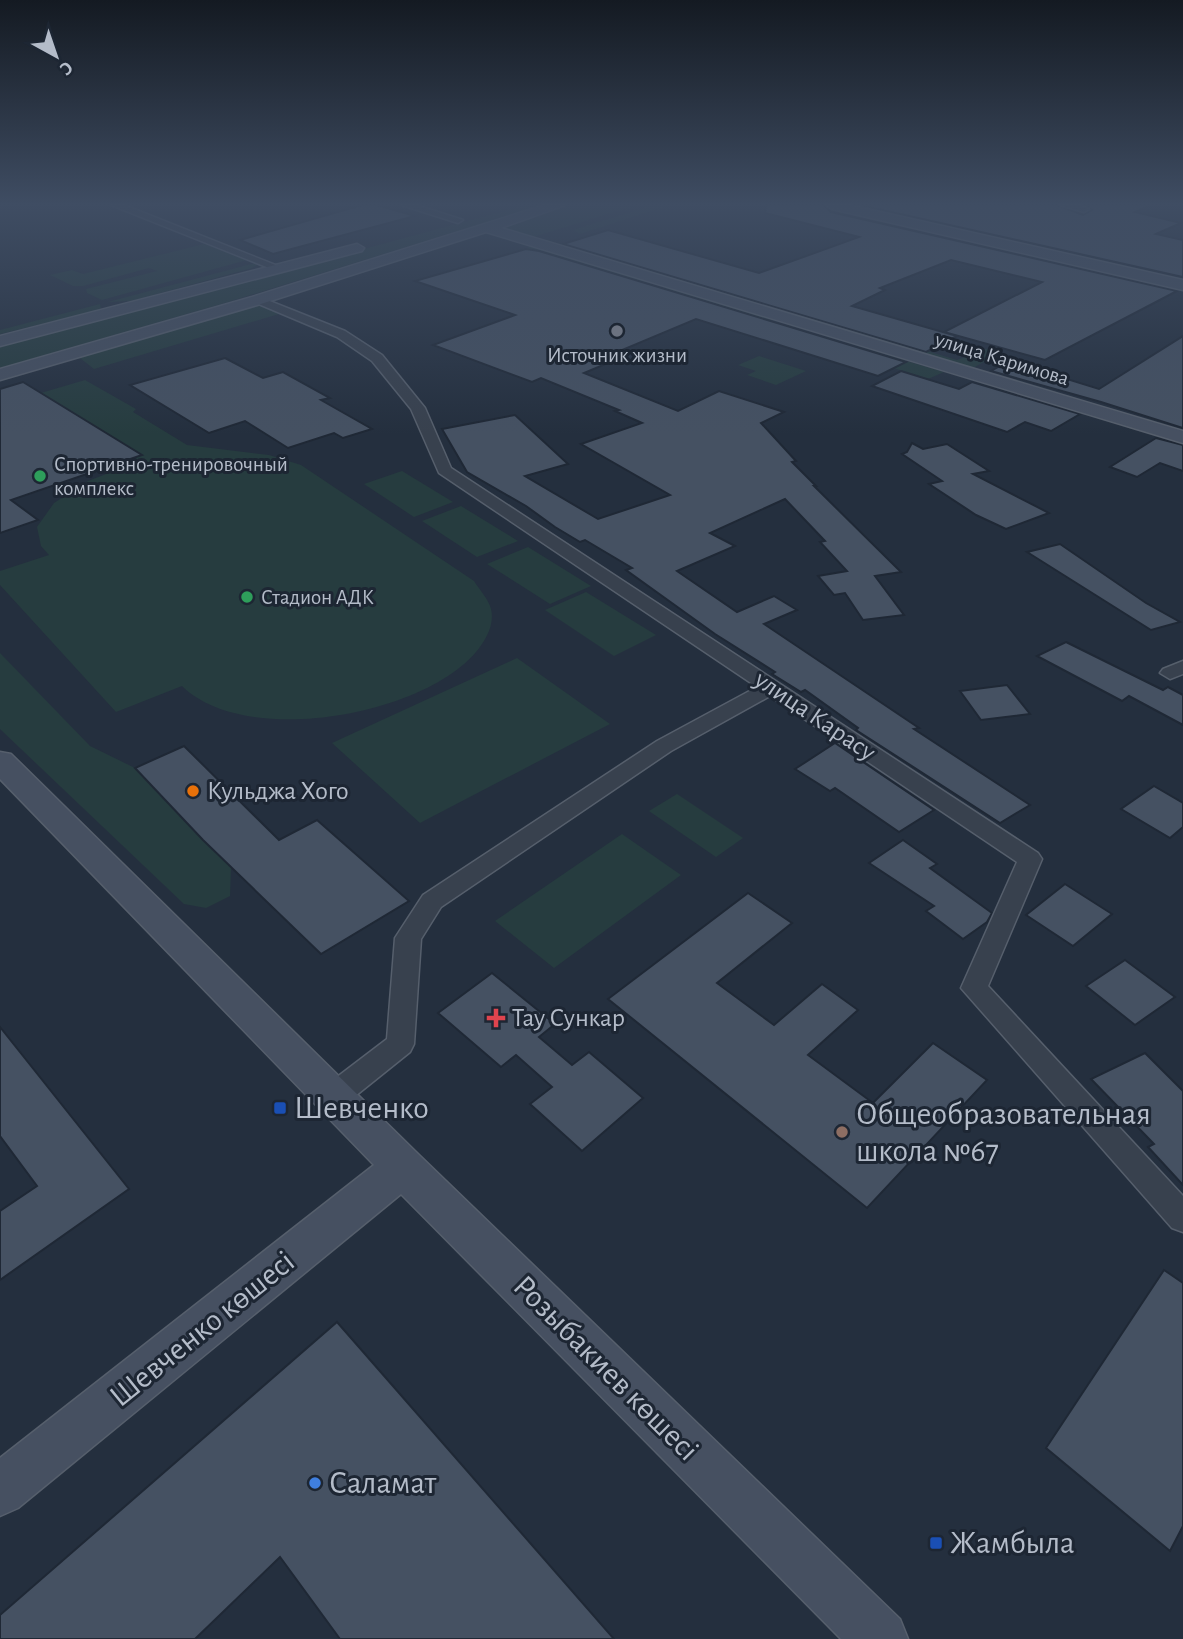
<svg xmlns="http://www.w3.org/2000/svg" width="1183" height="1639" font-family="'Alegreya Sans',sans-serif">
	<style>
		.green { fill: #263c3f }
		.building { fill: #455162; stroke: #1f2835; stroke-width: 2 }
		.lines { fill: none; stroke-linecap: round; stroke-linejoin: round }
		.street-casing { stroke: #565f6c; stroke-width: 3 }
		.secondary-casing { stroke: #565f6c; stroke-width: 3 }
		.street { fill: #38414e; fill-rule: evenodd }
		.secondary { fill: #465061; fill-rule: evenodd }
		.worship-dot { fill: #6b7280; stroke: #1d2633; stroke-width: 2.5 }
		.leisure-dot { fill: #2e9e5b; stroke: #1d2633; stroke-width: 2.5 }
		.food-dot { fill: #e8710a; stroke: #1d2633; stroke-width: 2.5 }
		.health-dot { fill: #e0444e; stroke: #1d2633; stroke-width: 2.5 }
		.transit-dot { fill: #1a4fb4; stroke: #1d2633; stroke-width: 2.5 }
		.education-dot { fill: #8d6e63; stroke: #1d2633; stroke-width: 2.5 }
		.shop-dot { fill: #3f7fe0; stroke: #1d2633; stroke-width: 2.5 }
		.labels { text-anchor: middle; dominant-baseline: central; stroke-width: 6; stroke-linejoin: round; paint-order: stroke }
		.far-poi-label { font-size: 21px; fill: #b4bcc9; stroke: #1d2633; text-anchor: start }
		.far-street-label { font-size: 21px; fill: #b4bcc9; stroke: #1d2633 }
		.street-label { font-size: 26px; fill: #b4bcc9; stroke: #1d2633 }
		.poi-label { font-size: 26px; fill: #b4bcc9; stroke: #1d2633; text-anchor: start }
		.near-poi-label { font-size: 32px; fill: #b4bcc9; stroke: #1d2633; text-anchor: start }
		.near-street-label { font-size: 32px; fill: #b4bcc9; stroke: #1d2633 }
	</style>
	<rect width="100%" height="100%" fill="#242f3e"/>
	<g class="green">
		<path d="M 527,205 L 542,205 L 228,302 L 0,368 L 0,347 Z"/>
		<path d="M 569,205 L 637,205 L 530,238 L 500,227 Z"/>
		<path d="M 653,205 L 670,205 L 580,234 L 573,230 Z"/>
		<path d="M 547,240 L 752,301 L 758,303 L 751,307 L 773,314 L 766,324 L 664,292 L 668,283 L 652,278 L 640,284 L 526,249 L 534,243 Z"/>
		<path d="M 204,244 L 247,260 L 102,300 L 87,293 L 86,289 L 157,271 L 149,268 L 83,286 L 73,286 L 50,275 L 72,270 L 83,274 Z"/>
		<path d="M 255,263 L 257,265 L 252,268 L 131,301 L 108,302 Z"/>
		<path d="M 252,303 L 262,304 L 279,314 L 94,369 L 76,355 Z"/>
		<path d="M 100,304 L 101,308 L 94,311 L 0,334 L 0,330 Z"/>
		<path d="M 801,313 L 957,360 L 986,349 L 1001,352 L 966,372 L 781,317 Z"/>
		<path d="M 811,333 L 944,372 L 928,379 L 793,336 Z"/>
		<path d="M 759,356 L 806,371 L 776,385 L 747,375 L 756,371 L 738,365 Z"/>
		<path d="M 85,380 L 136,409 L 133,412 L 187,445 L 269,455 L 301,465 L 474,581 C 479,589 489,600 491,609 C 495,625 485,641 476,652 C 422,716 245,748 182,686 L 116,712 L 0,585 L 0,571 L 49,555 L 41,546 L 37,527 L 54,503 L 88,481 L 127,466 L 122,462 L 142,455 L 78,416 L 0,405 Z"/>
		<path d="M 402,471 L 453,502 L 414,517 L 364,484 Z"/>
		<path d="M 461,506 L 518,541 L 477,557 L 422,521 Z"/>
		<path d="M 528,547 L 591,586 L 550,604 L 487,564 Z"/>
		<path d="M 586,592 L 656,635 L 614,656 L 545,610 Z"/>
		<path d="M 0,653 L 90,746 L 135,768 L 231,866 L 230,896 L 206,908 L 184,904 L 0,729 Z"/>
		<path d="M 517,658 L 610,724 L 420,823 L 332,743 Z"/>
		<path d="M 677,794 L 743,838 L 716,857 L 649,811 Z"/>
		<path d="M 622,834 L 681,875 L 554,968 L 495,921 Z"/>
	</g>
	<g class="building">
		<path d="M 362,205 L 377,205 L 415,216 L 273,254 L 240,240 Z"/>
		<path d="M 766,205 L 824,205 L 831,212 L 1177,291 L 1045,360 L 944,332 L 1042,282 L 951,260 L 880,288 L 885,290 L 852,306 L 957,336 L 926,352 L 563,244 L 608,230 L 759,273 L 859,237 L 765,213 Z"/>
		<path d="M 860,205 L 1057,205 L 1083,215 L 1092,210 L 1085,205 L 1151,205 L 1135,212 L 1181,223 L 1156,234 L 1183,240 L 1183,277 Z"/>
		<path d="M 526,249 L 539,251 L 906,362 L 878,376 L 696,319 L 610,355 L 620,358 L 584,373 L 678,411 L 719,391 L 784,412 L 761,423 L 796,461 L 792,462 L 816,486 L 814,486 L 901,572 L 875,576 L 904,615 L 863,620 L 845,593 L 834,595 L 818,576 L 847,571 L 820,542 L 825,541 L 785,499 L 710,533 L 735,546 L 677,571 L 737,612 L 774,596 L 797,610 L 764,624 L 919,728 L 914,729 L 1030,805 L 1000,823 L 856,730 L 858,728 L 805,690 L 801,692 L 772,674 L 775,672 L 715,634 L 626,570 L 632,568 L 585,540 L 580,542 L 555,527 L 526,506 L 467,472 L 442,429 L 515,415 L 568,464 L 525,476 L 598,519 L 670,495 L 581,444 L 642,423 L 615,411 L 619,410 L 541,378 L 532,382 L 433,345 L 515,315 L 415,281 Z"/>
		<path d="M 1183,336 L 1183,428 L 1101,402 L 991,371 L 1009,361 L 1099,389 Z"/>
		<path d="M 225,358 L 263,378 L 283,372 L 330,398 L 321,400 L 372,429 L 343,438 L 334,433 L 288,448 L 245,421 L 209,433 L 130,385 Z"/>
		<path d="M 901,371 L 959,389 L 972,382 L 1080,414 L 1051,431 L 1025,422 L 1007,432 L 872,386 Z"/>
		<path d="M 23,382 L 142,455 L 11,500 L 38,520 L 0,533 L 0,389 Z"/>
		<path d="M 1156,438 L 1183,445 L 1183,471 L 1160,463 L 1137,477 L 1110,467 Z"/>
		<path d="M 912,443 L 923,449 L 947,444 L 989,471 L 973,474 L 1049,513 L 1006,529 L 976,515 L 929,484 L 942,481 L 902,454 L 907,452 Z"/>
		<path d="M 1060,544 L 1146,603 L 1180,622 L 1151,630 L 1027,552 Z"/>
		<path d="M 1066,642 L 1163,690 L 1168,687 L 1183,695 L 1183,725 L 1129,696 L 1122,701 L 1037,656 Z"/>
		<path d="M 1007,685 L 1030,714 L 981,720 L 960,691 Z"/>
		<path d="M 835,743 L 934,810 L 899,832 L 835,788 L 830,791 L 795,769 Z"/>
		<path d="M 184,746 L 279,840 L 317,820 L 409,901 L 321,954 L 203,840 L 135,768 Z"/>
		<path d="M 1154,786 L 1183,803 L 1183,827 L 1170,838 L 1121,809 Z"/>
		<path d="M 903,840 L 937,864 L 930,868 L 992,913 L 987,922 L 963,939 L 926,911 L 934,906 L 869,863 Z"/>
		<path d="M 1065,884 L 1112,914 L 1073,946 L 1026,915 Z"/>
		<path d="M 748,893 L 792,923 L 717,983 L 774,1025 L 822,984 L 858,1010 L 808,1055 L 873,1103 L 933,1043 L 987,1080 L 867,1208 L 608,999 Z"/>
		<path d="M 1125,960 L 1175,997 L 1135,1025 L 1086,986 Z"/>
		<path d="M 492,973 L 555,1024 L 539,1037 L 572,1065 L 589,1052 L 643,1098 L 582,1151 L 530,1104 L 552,1087 L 516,1055 L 501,1067 L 438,1013 Z"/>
		<path d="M 0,1027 L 129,1189 L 0,1280 L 0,1211 L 37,1186 L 0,1136 Z"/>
		<path d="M 1145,1053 L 1183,1091 L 1183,1185 L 1148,1147 L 1154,1144 L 1091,1079 Z"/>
		<path d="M 1164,1270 L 1183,1283 L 1183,1526 L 1170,1551 L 1046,1448 Z"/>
		<path d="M 337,1322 L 614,1639 L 340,1639 L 280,1557 L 195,1639 L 0,1639 L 0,1615 Z"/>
	</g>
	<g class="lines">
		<g class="street-casing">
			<g id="street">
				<path d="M 111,205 L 124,205 L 283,268 L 274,270 Z"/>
				<path d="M 401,205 L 416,205 L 463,220 L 458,223 Z"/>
				<path d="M 1060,205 L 1078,205 L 1089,209 L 1084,212 Z"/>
				<path d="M 254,298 L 262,298 L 345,331 L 382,355 L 425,408 L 451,468 L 1038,853 L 1042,859 L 988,986 L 1183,1196 L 1183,1232 L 1172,1228 L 961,988 L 1017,862 L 770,696 L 671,751 L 441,907 L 421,939 L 414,1044 L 410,1052 L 344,1105 L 334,1108 L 324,1105 L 320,1096 L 324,1087 L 387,1039 L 395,938 L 423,895 L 657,741 L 757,687 L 439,473 L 411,409 L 372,361 L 337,337 L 254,302 Z"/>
				<path d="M 1183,661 L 1183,674 L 1170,679 L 1160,673 L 1163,669 Z"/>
			</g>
		</g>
		<g class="secondary-casing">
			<g id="secondary">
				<path d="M 545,205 L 565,205 L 501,228 L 1183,431 L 1183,443 L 486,232 L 264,303 L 0,380 L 0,369 L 252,297 Z"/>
				<path d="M 826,205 L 849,205 L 1183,280 L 1183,290 L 832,209 Z"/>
				<path d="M 357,244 L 364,248 L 362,251 L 0,346 L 0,336 Z"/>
				<path d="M 0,752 L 11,754 L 418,1154 L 900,1619 L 908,1639 L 841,1639 L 401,1194 L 18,1508 L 0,1516 L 0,1458 L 374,1165 L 0,779 Z"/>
			</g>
		</g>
		<use href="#street" class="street"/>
		<use href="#secondary" class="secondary"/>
	</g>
	<linearGradient id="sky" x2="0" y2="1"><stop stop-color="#141a22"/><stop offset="0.47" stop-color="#3f4d63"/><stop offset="1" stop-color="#3f4d63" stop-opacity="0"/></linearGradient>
	<rect width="1183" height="434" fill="url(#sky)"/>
	<circle class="worship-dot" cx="617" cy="331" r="7"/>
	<g class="leisure-dot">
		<circle cx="40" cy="476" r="7"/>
		<circle cx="247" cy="597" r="7"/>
	</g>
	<circle class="food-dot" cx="193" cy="791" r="7"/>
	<path class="health-dot" d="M492.5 1007.5h7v7h7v7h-7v7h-7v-7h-7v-7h7z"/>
	<g class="transit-dot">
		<rect x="273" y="1101" width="14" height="14" rx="3.5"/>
		<rect x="929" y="1536" width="14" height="14" rx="3.5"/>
	</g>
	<circle class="education-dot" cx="842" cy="1132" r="7"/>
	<circle class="shop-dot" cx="315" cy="1483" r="7"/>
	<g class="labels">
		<g class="far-poi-label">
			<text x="617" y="355" text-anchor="middle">Источник жизни</text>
			<text x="54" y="464">Спортивно-тренировочный<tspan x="54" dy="24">комплекс</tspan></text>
			<text x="261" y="597">Стадион АДК</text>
		</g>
		<g class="far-street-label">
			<text transform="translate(1002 359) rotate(17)">улица Каримова</text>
		</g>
		<g class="street-label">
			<text transform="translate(815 716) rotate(34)">улица Карасу</text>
		</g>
		<g class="poi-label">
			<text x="207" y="791">Кульджа Хого</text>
			<text x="512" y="1018">Тау Сункар</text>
		</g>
		<g class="near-poi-label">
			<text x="294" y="1108">Шевченко</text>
			<text x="856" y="1114">Общеобразовательная<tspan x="856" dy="37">школа №67</tspan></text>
			<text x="329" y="1483">Саламат</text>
			<text x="950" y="1543">Жамбыла</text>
		</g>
		<g class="near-street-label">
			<text transform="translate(202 1329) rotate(-39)">Шевченко көшесі</text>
			<text transform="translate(606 1368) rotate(45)">Розыбакиев көшесі</text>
		</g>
	</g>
	<g transform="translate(56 56) rotate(140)" stroke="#1d2633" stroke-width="5" paint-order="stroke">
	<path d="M0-5L12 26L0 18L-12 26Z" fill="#b4bcc9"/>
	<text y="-10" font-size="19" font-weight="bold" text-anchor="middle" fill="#b4bcc9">С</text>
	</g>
</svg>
